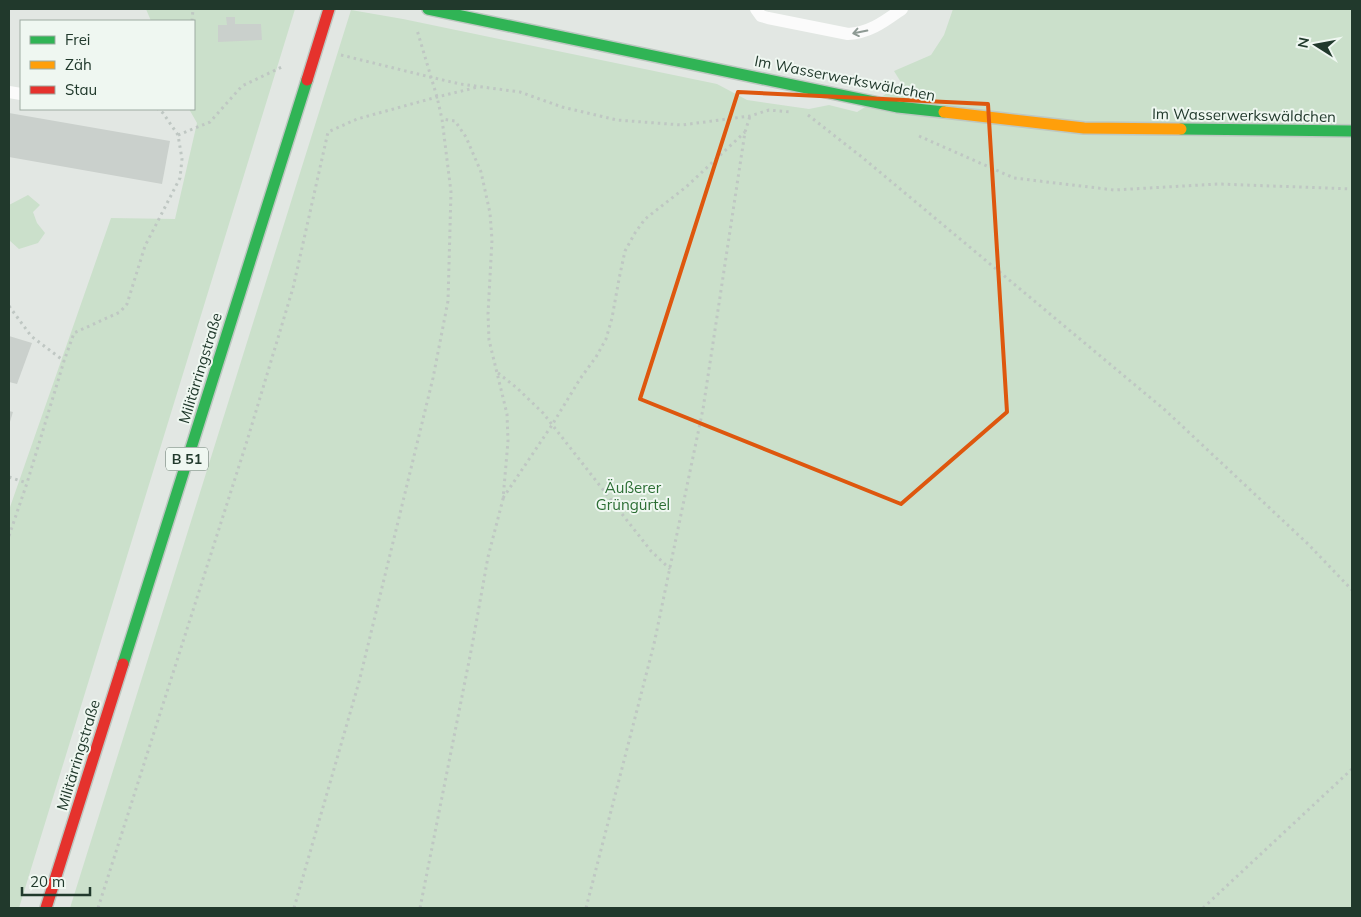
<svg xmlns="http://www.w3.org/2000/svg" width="1361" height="917" font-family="Mulish,sans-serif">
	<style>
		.green { fill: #cbe0cb }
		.building { fill: #cad0cc }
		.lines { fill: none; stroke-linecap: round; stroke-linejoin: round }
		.fast-casing { stroke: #bdc7c1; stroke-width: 14 }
		.slow-casing { stroke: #bdc7c1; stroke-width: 14 }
		.jam-casing { stroke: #bdc7c1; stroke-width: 14 }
		.path { stroke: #bfc7c3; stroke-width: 3; stroke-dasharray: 2.5 4; stroke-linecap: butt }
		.lane { stroke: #fbfbfb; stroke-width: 12 }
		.fast { stroke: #30b455; stroke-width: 11 }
		.slow { stroke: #ff9f0a; stroke-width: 11 }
		.jam { stroke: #e5322d; stroke-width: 11 }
		.oneway { stroke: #8e9a94 }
		.marked { fill: none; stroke: #de570e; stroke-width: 4; stroke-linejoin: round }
		.labels { text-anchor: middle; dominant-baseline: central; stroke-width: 4; stroke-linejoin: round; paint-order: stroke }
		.shield { fill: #eff7f1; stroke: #5f7267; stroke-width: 1 }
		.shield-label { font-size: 14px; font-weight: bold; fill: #21392c }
		.street-label { font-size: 15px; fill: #21392c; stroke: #eff7f1 }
		.park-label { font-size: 15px; fill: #2c6e34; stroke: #eff7f1 }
	</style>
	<rect width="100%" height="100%" fill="#e2e7e3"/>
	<g class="green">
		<path d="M 146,9 L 295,9 L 19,908 L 9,908 L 9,510 L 111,218 L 175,219 L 197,123 L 189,109 L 194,109 L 194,21 L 151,21 Z"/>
		<path d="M 953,9 L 1352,9 L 1352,908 L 70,908 L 351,10 L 403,19 L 717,84 L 747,100 L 809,109 L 829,105 L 857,112 L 902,84 L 894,71 L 931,55 L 944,35 Z"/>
		<path d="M 28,195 L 40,205 L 33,212 L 37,223 L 45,233 L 38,243 L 19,249 L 9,240 L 9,205 Z"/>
	</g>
	<g class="building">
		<path d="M 226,17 L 235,17 L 235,24 L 261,24 L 262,40 L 218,42 L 218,25 L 227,25 Z"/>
		<path d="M 9,113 L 170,141 L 162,184 L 9,157 Z"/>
		<path d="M 9,336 L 32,343 L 17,384 L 9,382 Z"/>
		<path d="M 9,411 L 13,412 L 9,425 Z"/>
	</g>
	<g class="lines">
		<g class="fast-casing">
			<g id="fast">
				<path d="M 428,9 L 898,107 L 944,112"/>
				<path d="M 1181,129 L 1352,131"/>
				<path d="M 123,664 L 307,80"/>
			</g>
		</g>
		<g class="slow-casing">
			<path id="slow" d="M 944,112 L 1084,128 L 1181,129"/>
		</g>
		<g class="jam-casing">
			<g id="jam">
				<path d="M 307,80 L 329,9"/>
				<path d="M 46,908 L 123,664"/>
			</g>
		</g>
		<g class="path">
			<path d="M 192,21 L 193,9"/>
			<path d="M 341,55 L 430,77 L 460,84 L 520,92 L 562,107 L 617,120 L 682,125 L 750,116 L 769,110 L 790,112"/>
			<path d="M 808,115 L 863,158 L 1165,410 L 1308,544 L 1352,590"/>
			<path d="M 178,135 L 210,122 L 242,86 L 284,66"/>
			<path d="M 919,136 L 1014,178 L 1114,190 L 1219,184 L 1352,189"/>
			<path d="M 9,306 L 31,336 L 64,361"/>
			<path d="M 498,373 L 517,388 L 543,413 L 651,551 L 670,569"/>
			<path d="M 9,477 L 27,483"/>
			<path d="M 503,498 L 552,425 L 580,379 L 596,357 L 606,339 L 612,318 L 619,279 L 625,251 L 635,233 L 645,219 L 686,187 L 745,132"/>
			<path d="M 9,536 L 27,483 L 64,361 L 74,333 L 120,312 L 127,304 L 145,246 L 180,178 L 182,159 L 178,135 L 163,113 L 158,109"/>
			<path d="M 98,908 L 247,441 L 293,288 L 328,132 L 357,119 L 437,97 L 478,87"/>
			<path d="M 294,908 L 359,682 L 433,378 L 448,301 L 451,192 L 442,119 L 437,97 L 417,30"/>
			<path d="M 420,908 L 472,646 L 488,557 L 503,499 L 508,441 L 507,414 L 489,340 L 488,314 L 492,240 L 490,213 L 481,172 L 466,137 L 455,121 L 442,119"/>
			<path d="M 586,908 L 654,644 L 703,409 L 745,132 L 750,116"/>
			<path d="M 1203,908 L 1352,769"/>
		</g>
		<g class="lane">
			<path d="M 756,9 L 761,16 L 768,18 L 848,34 C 870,33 885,21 902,9"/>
			<path d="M 9,92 L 21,94"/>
		</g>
		<use href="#fast" class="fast"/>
		<use href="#slow" class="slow"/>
		<use href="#jam" class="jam"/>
	</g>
	<defs><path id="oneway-shaft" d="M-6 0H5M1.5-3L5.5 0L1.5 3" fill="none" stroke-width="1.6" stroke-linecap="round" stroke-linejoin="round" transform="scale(1.25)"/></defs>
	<use class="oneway" href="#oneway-shaft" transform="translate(860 32) rotate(169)"/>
	<path class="marked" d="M 738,92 L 988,104 L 1007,412 L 901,504 L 640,399 Z"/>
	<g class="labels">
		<rect class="shield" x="166" y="447.5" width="42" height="23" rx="4"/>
		<g class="shield-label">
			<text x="187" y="459">B 51</text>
		</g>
		<g class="street-label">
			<text transform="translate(845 78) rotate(11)">Im Wasserwerkswäldchen</text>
			<text transform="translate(1244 115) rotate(1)">Im Wasserwerkswäldchen</text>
			<text transform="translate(200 368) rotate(-73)">Militärringstraße</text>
			<text transform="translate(78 755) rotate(-73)">Militärringstraße</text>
		</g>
		<g class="park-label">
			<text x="633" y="487">Äußerer<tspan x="633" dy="17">Grüngürtel</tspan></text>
		</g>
	</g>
	<rect width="1361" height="917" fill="none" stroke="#21392c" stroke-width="20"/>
	<rect x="20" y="20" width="175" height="90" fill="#eff7f1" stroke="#9daba2"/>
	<rect x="30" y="36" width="25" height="8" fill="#30b455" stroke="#9daba2"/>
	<text x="65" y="45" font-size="15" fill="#21392c">Frei</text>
	<rect x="30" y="61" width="25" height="8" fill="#ff9f0a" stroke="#9daba2"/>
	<text x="65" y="70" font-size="15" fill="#21392c">Zäh</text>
	<rect x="30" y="86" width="25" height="8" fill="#e5322d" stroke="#9daba2"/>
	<text x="65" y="95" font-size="15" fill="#21392c">Stau</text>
	<g transform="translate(1316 45) rotate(281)" stroke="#eff7f1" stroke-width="4" paint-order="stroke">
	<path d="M0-4L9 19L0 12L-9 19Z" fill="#21392c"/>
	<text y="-8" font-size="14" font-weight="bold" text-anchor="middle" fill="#21392c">N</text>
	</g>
	<path d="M22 887v8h68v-8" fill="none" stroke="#21392c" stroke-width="2.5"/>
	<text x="30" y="887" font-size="15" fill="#21392c" stroke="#eff7f1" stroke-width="4" paint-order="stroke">20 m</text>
</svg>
